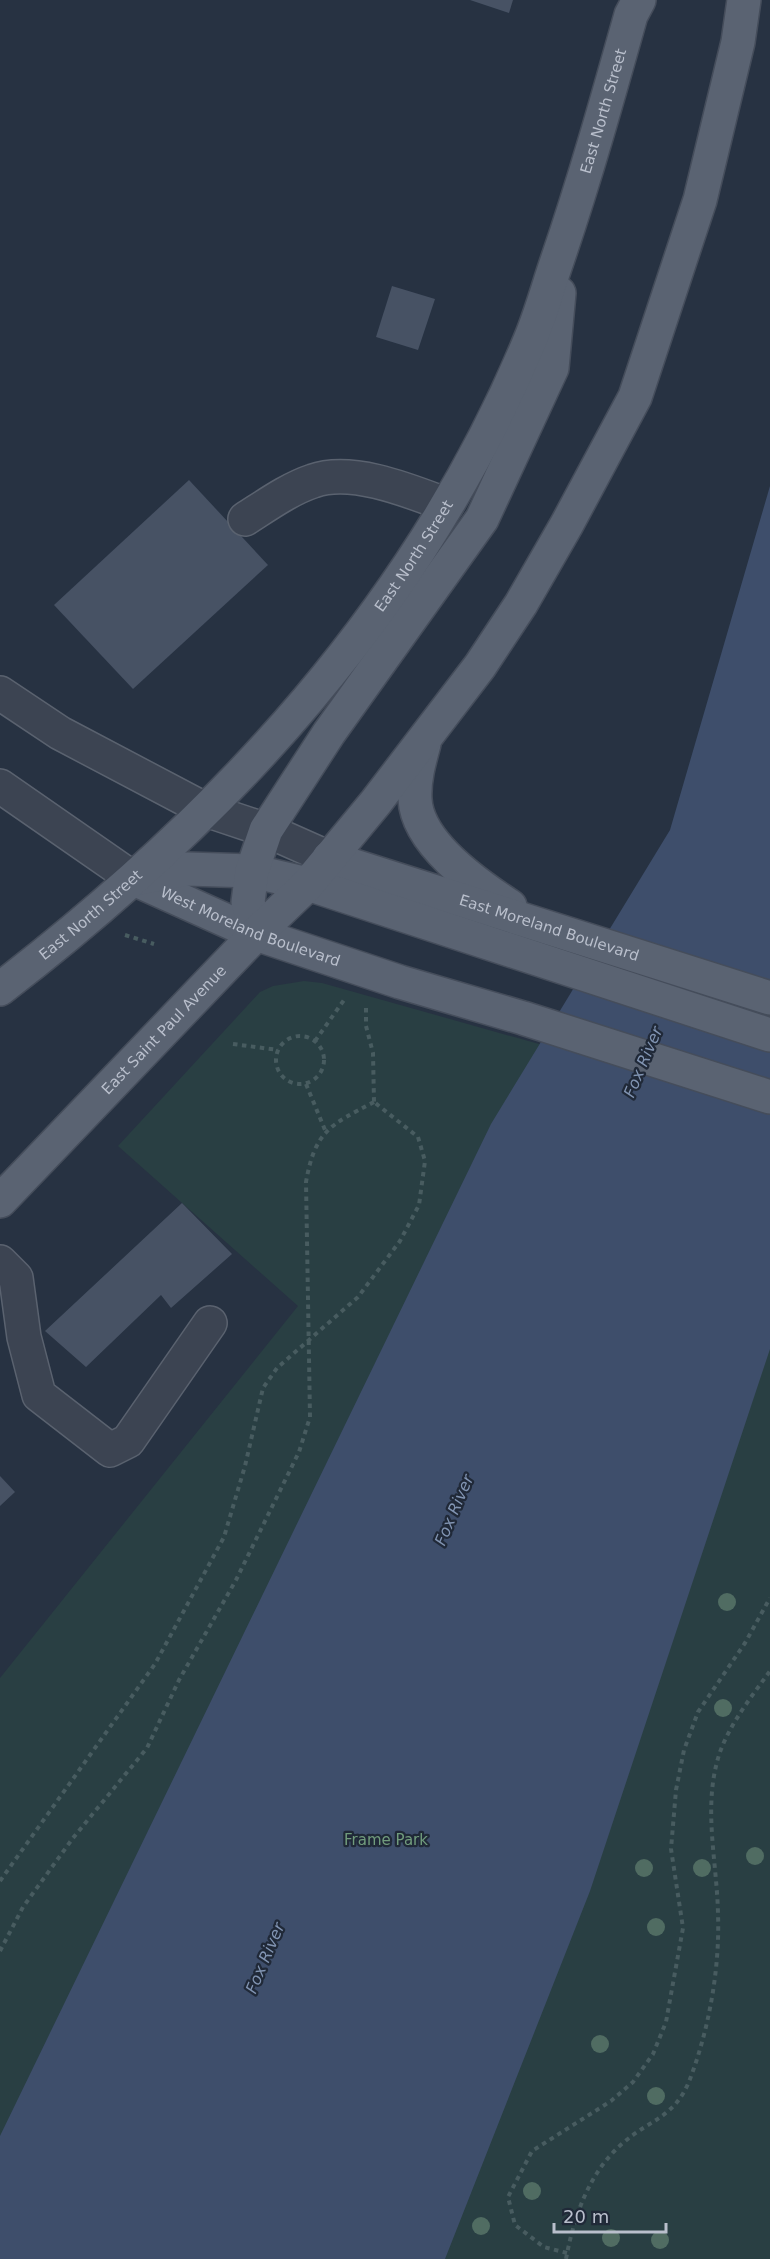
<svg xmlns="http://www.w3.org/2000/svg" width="770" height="2259" font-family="'DejaVu Sans',sans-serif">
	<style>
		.green { fill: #293f43 }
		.water { fill: #3e4e6b }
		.building { fill: #475264 }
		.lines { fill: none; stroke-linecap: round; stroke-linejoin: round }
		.minor-casing { stroke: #5a626f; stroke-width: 36 }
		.major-casing { stroke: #454d5b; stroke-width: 36 }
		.path { stroke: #485c60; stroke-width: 4; stroke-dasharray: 4.5 4.5; stroke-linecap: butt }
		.minor { stroke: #3c4452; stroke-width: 33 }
		.major { stroke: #5a6372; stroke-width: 33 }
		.tree { fill: #506c62 }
		.labels { text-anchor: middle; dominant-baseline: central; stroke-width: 4.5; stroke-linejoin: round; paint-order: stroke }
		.street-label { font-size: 15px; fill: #b9bfcc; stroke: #202938 }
		.park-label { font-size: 15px; fill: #719c7d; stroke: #202938 }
		.water-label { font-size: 16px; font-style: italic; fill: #8194b2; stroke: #202938 }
	</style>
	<rect width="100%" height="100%" fill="#273242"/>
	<path class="green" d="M 304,981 L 322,983 L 770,1109 L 770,2259 L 0,2259 L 0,1678 L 298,1306 L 118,1146 L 260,992 L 273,986 Z"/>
	<path class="water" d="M 770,486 L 770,1349 L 590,1891 L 445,2259 L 0,2259 L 0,2136 L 491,1124 L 670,830 Z"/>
	<g class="building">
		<path d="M 470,0 L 513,0 L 509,13 Z"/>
		<path d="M 392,286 L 435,299 L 418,350 L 376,337 Z"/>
		<path d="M 189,480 L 268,565 L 133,689 L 54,605 Z"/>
		<path d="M 182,1203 L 232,1254 L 171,1308 L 161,1295 L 86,1367 L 45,1331 Z"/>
		<path d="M 0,1476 L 15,1492 L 0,1506 Z"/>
	</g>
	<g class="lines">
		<g class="minor-casing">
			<g id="minor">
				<path d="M 245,519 C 267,505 289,489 313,481 C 352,467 410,491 447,505"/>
				<path d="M 0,693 L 60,733 L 206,810 L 266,830 L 329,858"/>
				<path d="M 0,786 L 134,879"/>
				<path d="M 0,1262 L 16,1278 L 24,1337 L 39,1395 L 110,1450 L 128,1441 L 210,1323"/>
			</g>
		</g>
		<g class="major-casing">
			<g id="major">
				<path d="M 424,744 C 419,762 414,780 415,799 C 417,843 476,884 510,906"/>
				<path id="s1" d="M 329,858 L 770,998"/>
				<path id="s2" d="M 134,879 L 256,934 L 400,982 L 523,1018 L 770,1097"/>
				<path d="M 134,879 L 187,869 L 252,871 L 308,884 L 770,1035"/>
				<path d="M 256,934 L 248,902 L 252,871 L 266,830 L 329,733 L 482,519 L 552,368 L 559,293"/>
				<path id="s3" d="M 0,989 C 225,816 420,606 530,340 C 541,314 548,287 557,261 C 585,179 608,97 631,15 L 639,0"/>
				<path id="s4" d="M 0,1201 L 256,934 L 308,884 L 376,802 L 480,666 L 521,604 L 567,524 L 635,397 L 700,200 L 738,42 L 744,0"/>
			</g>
		</g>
		<g class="path">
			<path d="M 125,935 L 154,944"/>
			<path d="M 366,1008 L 366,1026 L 373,1053 L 374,1102"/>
			<circle cx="300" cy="1060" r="24"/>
			<path d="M 315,1041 L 344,1000"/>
			<path d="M 233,1044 L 278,1050"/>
			<path d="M 306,1084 L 325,1130"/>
			<path d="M 0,1881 L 155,1664 L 224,1537 L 245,1466 L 263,1388 L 277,1368 L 358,1297 L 400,1241 L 419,1205 L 425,1161 L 418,1137 L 374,1102"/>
			<path d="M 0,1951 L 23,1907 L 73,1838 L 147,1748 L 179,1680 L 236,1580 L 299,1452 L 310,1417 L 306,1182 C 315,1131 330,1125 374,1102"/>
			<path d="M 567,2253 L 544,2247 L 515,2225 L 508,2197 L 532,2151 L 611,2101 L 633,2082 L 653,2054 L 666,2022 L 683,1928 L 671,1849 L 676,1790 L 684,1750 L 698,1712 L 745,1643 L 770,1598"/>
			<path d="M 566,2259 C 574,2216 589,2172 623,2143 C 650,2119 675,2118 690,2079 C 709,2029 720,1968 718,1914 C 717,1860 702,1805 720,1752 C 731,1722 752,1696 770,1671"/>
		</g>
		<use href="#minor" class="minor"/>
		<use href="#major" class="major"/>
	</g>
	<g class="tree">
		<circle cx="727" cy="1602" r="9"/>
		<circle cx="723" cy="1708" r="9"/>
		<circle cx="755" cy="1856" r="9"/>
		<circle cx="644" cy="1868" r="9"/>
		<circle cx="702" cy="1868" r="9"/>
		<circle cx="656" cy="1927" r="9"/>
		<circle cx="600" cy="2044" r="9"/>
		<circle cx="656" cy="2096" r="9"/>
		<circle cx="532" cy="2191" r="9"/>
		<circle cx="481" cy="2226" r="9"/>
		<circle cx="611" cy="2238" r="9"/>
		<circle cx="660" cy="2240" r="9"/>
	</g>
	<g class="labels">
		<g class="street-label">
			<text stroke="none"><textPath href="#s3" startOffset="1088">East North Street</textPath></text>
			<text stroke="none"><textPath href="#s3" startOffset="602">East North Street</textPath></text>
			<text stroke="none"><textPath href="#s3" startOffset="117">East North Street</textPath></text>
			<text stroke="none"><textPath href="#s2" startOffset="126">West Moreland Boulevard</textPath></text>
			<text stroke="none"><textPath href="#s1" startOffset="231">East Moreland Boulevard</textPath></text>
			<text stroke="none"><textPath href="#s4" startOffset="237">East Saint Paul Avenue</textPath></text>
		</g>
		<g class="park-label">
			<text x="386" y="1840">Frame Park</text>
		</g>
		<g class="water-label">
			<text transform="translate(643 1062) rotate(-67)">Fox River</text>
			<text transform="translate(454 1510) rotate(-67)">Fox River</text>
			<text transform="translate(265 1958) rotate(-67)">Fox River</text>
		</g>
	</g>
	<path d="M554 2223v9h112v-9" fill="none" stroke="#b9bfcc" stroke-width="3"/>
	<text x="563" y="2223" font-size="18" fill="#b9bfcc" stroke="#202938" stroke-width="4.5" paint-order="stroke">20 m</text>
</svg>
